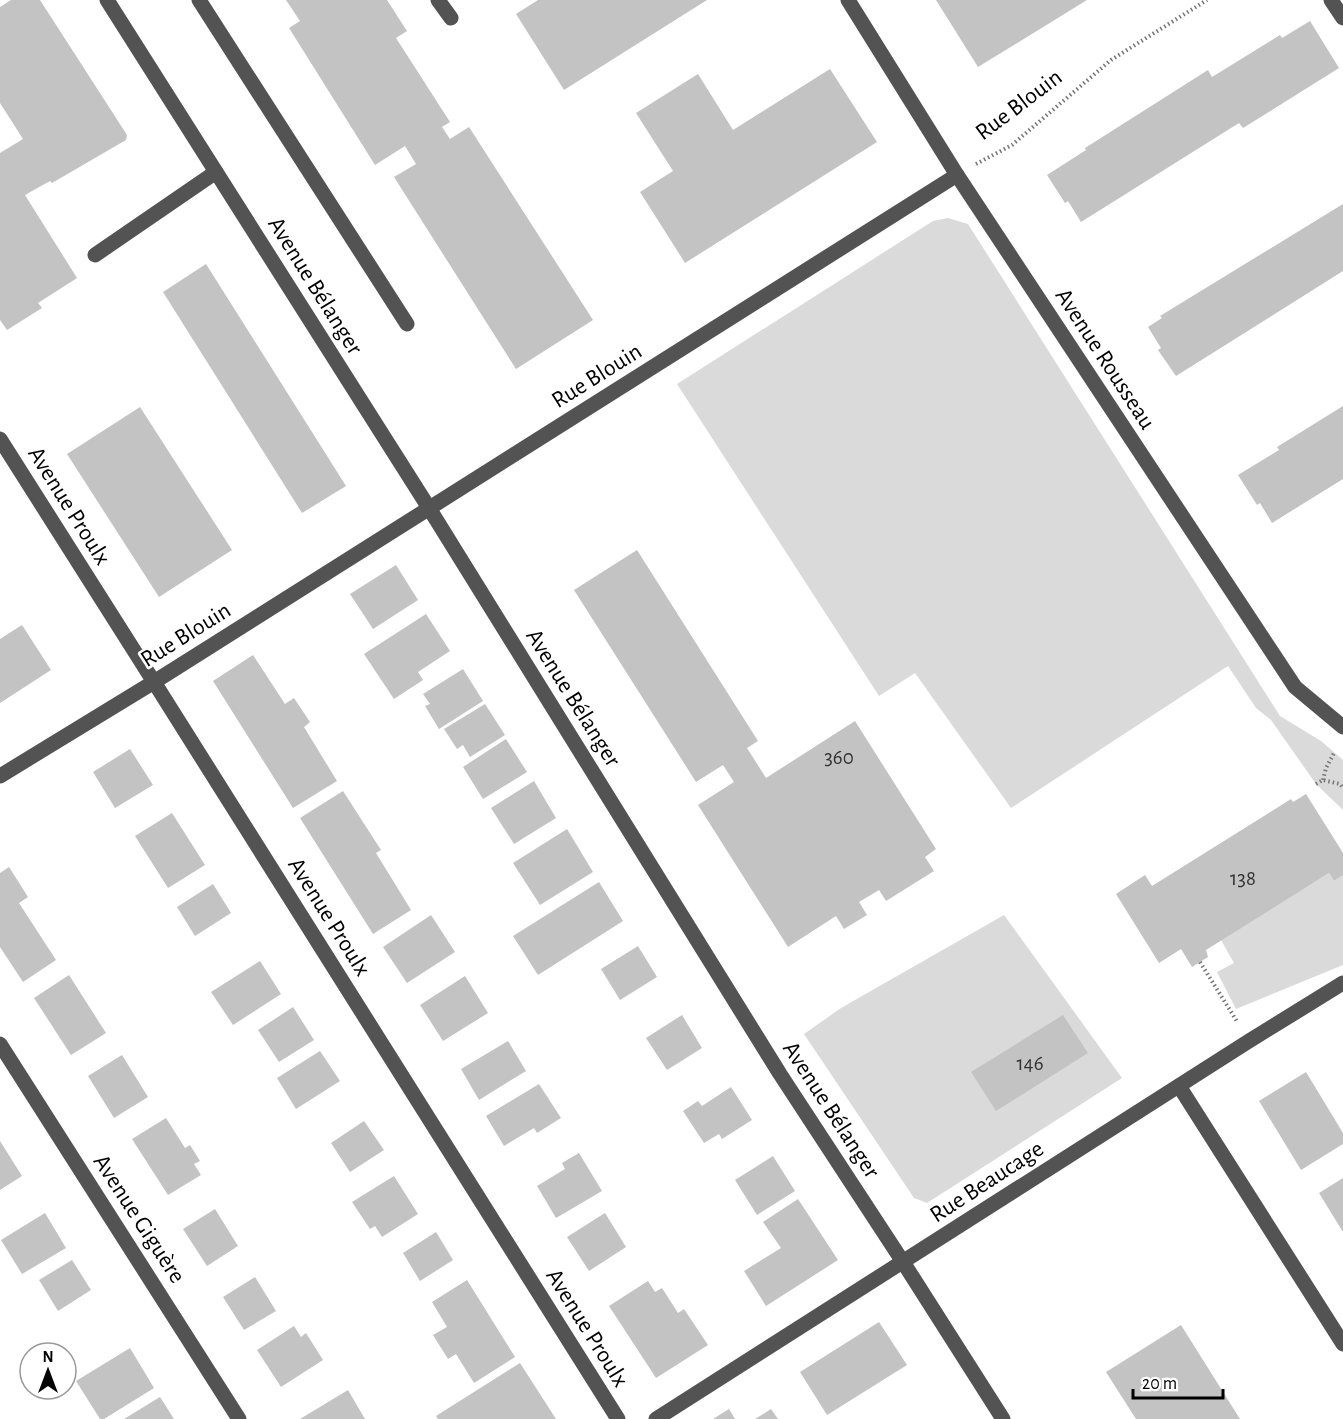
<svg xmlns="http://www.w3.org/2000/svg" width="1343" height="1419" font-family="'Alegreya Sans',sans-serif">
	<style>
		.green { fill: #dadada }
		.building { fill: #c3c3c3 }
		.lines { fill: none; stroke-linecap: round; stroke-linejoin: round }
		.path { stroke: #757575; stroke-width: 4; stroke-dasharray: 1.5 3; stroke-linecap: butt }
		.minor { stroke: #535353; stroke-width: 15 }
		.labels { text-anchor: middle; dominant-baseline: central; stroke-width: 5; stroke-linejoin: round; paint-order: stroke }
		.number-label { font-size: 21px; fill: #313131 }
		.street-label { font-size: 24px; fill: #000; stroke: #fff }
	</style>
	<rect width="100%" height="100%" fill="#fff"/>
	<g class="green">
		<path d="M 948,218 L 968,224 L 1280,716 L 1321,741 L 1343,760 L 1343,810 L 1316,784 L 1271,720 L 1256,708 L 1228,666 L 1011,808 L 915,673 L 879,696 L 677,384 L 933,221 Z"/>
		<path d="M 1329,873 L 1334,881 L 1343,875 L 1343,965 L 1236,1009 L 1217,972 L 1234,963 L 1221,940 Z"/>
		<path d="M 1004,915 L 1122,1078 L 927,1203 L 914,1198 L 804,1034 L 841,1008 Z"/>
	</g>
	<g class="building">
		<path d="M 11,0 L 40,0 L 127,135 L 126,140 L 52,183 L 50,181 L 25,195 L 77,278 L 38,303 L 42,308 L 7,330 L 0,320 L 0,153 L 23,139 L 0,103 L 0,7 Z"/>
		<path d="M 286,0 L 387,0 L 407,31 L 396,38 L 450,122 L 442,127 L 450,139 L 469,127 L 593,320 L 516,369 L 394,177 L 416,164 L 405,146 L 375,165 L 289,28 L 300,21 Z"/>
		<path d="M 538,0 L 707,0 L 564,90 L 516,14 Z"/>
		<path d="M 936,0 L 1087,0 L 978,67 Z"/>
		<path d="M 1310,21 L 1339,68 L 1243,128 L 1239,123 L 1081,222 L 1068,201 L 1065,203 L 1047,175 L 1086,150 L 1085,148 L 1208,70 L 1212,77 L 1280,35 L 1282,38 Z"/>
		<path d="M 830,69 L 877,142 L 685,263 L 640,192 L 673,171 L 636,113 L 698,74 L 733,130 Z"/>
		<path d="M 1343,204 L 1343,271 L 1176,376 L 1158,350 L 1161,348 L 1148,327 L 1162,318 L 1160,316 Z"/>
		<path d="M 206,264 L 346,486 L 302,513 L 163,292 Z"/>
		<path d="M 1343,406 L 1343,479 L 1272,523 L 1260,503 L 1257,505 L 1238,475 L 1279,450 L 1277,447 Z"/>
		<path d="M 140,407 L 232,550 L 159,597 L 67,454 Z"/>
		<path d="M 637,550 L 758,741 L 747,748 L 766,778 L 855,721 L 936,849 L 925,857 L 934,871 L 886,901 L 879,890 L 859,902 L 867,915 L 844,929 L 836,916 L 788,947 L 698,805 L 734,782 L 723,765 L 696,782 L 574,590 Z"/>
		<path d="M 396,565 L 418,600 L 373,629 L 350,594 Z"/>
		<path d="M 426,614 L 450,651 L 418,672 L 423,680 L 394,699 L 364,654 Z"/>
		<path d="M 22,625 L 51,670 L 0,703 L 0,639 Z"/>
		<path d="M 253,655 L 285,704 L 294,698 L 310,722 L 304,727 L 337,781 L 293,808 L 213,681 Z"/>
		<path d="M 463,669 L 483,701 L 439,729 L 425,706 L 430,704 L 423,694 Z"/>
		<path d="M 485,704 L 505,735 L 470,757 L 463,745 L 457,749 L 444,729 Z"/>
		<path d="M 506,739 L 527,772 L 483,799 L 463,767 Z"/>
		<path d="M 130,749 L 153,785 L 115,808 L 93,772 Z"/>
		<path d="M 534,781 L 556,818 L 514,844 L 491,808 Z"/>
		<path d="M 343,791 L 381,850 L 376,853 L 411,910 L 373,934 L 300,818 Z"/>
		<path d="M 1306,794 L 1343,853 L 1343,875 L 1334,881 L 1329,873 L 1206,950 L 1208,957 L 1192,967 L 1181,949 L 1159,963 L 1116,894 L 1145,875 L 1152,886 L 1291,799 L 1293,802 Z"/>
		<path d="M 172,813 L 205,865 L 168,888 L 135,836 Z"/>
		<path d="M 567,829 L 593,872 L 540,905 L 513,863 Z"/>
		<path d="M 9,867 L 28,897 L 19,903 L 56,960 L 23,982 L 0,947 L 0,873 Z"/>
		<path d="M 599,882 L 623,921 L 538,975 L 513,936 Z"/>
		<path d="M 213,884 L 231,913 L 195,936 L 177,907 Z"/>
		<path d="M 431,915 L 455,952 L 407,983 L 383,947 Z"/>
		<path d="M 638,946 L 657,977 L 620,1000 L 601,969 Z"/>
		<path d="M 260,961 L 281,994 L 233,1025 L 211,992 Z"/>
		<path d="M 69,975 L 106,1033 L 71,1055 L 34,998 Z"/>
		<path d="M 465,976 L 488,1013 L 443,1041 L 420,1005 Z"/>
		<path d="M 293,1007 L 314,1040 L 279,1062 L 258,1030 Z"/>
		<path d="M 682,1015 L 702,1048 L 667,1070 L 646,1038 Z"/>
		<path d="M 1063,1015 L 1088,1053 L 996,1111 L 971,1072 Z"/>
		<path d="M 508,1041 L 526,1071 L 479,1100 L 461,1069 Z"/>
		<path d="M 320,1051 L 340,1081 L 296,1109 L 277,1078 Z"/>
		<path d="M 122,1055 L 148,1097 L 114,1118 L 88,1076 Z"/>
		<path d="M 1306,1072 L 1343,1133 L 1343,1144 L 1301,1170 L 1259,1101 Z"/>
		<path d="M 539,1084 L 561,1118 L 537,1133 L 534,1128 L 504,1146 L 486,1116 Z"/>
		<path d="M 731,1087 L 752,1120 L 722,1139 L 719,1134 L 704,1143 L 683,1111 L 698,1101 L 702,1106 Z"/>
		<path d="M 166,1118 L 185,1148 L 190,1145 L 200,1161 L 194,1164 L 201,1175 L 168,1195 L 132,1139 Z"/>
		<path d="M 364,1121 L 384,1150 L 350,1172 L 331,1143 Z"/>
		<path d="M 0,1141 L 22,1176 L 0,1190 Z"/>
		<path d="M 579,1153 L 602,1191 L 556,1218 L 537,1186 L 565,1169 L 562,1163 Z"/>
		<path d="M 773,1156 L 795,1191 L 757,1215 L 735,1180 Z"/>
		<path d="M 394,1176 L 418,1214 L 382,1237 L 375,1226 L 370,1229 L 352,1202 Z"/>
		<path d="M 1343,1178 L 1343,1232 L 1319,1193 Z"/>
		<path d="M 798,1199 L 838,1260 L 766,1306 L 744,1271 L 781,1248 L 763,1222 Z"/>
		<path d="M 215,1209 L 238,1246 L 207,1266 L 183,1229 Z"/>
		<path d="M 45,1213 L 66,1248 L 22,1274 L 1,1240 Z"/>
		<path d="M 605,1213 L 626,1247 L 589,1271 L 567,1237 Z"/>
		<path d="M 436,1232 L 453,1260 L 420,1281 L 403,1253 Z"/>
		<path d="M 72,1260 L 91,1290 L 58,1311 L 39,1280 Z"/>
		<path d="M 255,1277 L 276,1311 L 244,1330 L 223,1297 Z"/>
		<path d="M 467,1280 L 515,1357 L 474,1383 L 456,1354 L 448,1359 L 433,1335 L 447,1327 L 432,1302 Z"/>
		<path d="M 648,1281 L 655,1292 L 662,1288 L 678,1313 L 684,1309 L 708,1345 L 656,1378 L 609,1306 Z"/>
		<path d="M 879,1322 L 907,1365 L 827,1415 L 800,1372 Z"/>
		<path d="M 1181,1325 L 1240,1419 L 1136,1419 L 1106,1372 Z"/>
		<path d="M 294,1326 L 301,1337 L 306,1333 L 323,1360 L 281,1387 L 257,1350 Z"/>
		<path d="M 130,1348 L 154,1388 L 104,1419 L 100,1419 L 76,1381 Z"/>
		<path d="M 520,1363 L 556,1419 L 438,1419 L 436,1416 Z"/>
		<path d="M 348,1390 L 365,1419 L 300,1419 Z"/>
		<path d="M 160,1397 L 174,1419 L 124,1419 Z"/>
		<path d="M 729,1409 L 735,1419 L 713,1419 Z"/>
		<path d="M 771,1409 L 778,1419 L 755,1419 Z"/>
	</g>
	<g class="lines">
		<g class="path">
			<path d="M 976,164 L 1012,145 L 1111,60 L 1207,0"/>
			<path d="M 1323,780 L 1326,768 L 1334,753"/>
			<path d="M 1316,784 L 1323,780 L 1340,784 L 1343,788"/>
			<path d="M 1200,962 L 1238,1023"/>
		</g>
		<g class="minor">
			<path d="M 107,0 L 429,508 L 780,1074 L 903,1262 L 1003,1419"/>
			<path d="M 199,0 L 407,324"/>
			<path d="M 438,0 L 451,18"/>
			<path d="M 848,0 L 957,175 L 1295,687 L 1343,727"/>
			<path d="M 1331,0 L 1343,18"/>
			<path d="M 95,255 L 216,172"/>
			<path d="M 0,439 L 154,682 L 618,1419"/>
			<path d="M 0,776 L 154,682 L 957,175"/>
			<path d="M 0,1044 L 239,1419"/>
			<path d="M 1179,1086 L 1343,1344"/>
			<path d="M 656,1419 L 1249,1041 L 1343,983"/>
		</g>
	</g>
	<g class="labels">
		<g class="number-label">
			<text x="839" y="757">360</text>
			<text x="1243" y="878">138</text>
			<text x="1030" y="1063">146</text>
		</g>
		<g class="street-label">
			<text transform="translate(1019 105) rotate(-37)">Rue Blouin</text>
			<text transform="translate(315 286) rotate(58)">Avenue Bélanger</text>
			<text transform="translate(1105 359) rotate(57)">Avenue Rousseau</text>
			<text transform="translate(597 376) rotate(-32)">Rue Blouin</text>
			<text transform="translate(69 506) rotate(58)">Avenue Proulx</text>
			<text transform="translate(186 635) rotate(-32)">Rue Blouin</text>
			<text transform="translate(573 698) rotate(58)">Avenue Bélanger</text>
			<text transform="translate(329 917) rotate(58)">Avenue Proulx</text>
			<text transform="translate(831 1110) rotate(57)">Avenue Bélanger</text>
			<text transform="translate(987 1182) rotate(-33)">Rue Beaucage</text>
			<text transform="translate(139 1219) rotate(57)">Avenue Giguère</text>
			<text transform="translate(587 1328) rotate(58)">Avenue Proulx</text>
		</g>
	</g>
	<g transform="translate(48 1371)"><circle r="28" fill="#ffffff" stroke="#999999" stroke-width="1.5"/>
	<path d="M0-4.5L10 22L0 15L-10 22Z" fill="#000000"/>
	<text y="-9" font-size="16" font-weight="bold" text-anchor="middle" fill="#000000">N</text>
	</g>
	<path d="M1133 1389v9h90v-9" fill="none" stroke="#000000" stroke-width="3"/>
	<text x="1142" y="1389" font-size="18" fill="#000000" stroke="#ffffff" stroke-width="4.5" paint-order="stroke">20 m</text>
</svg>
